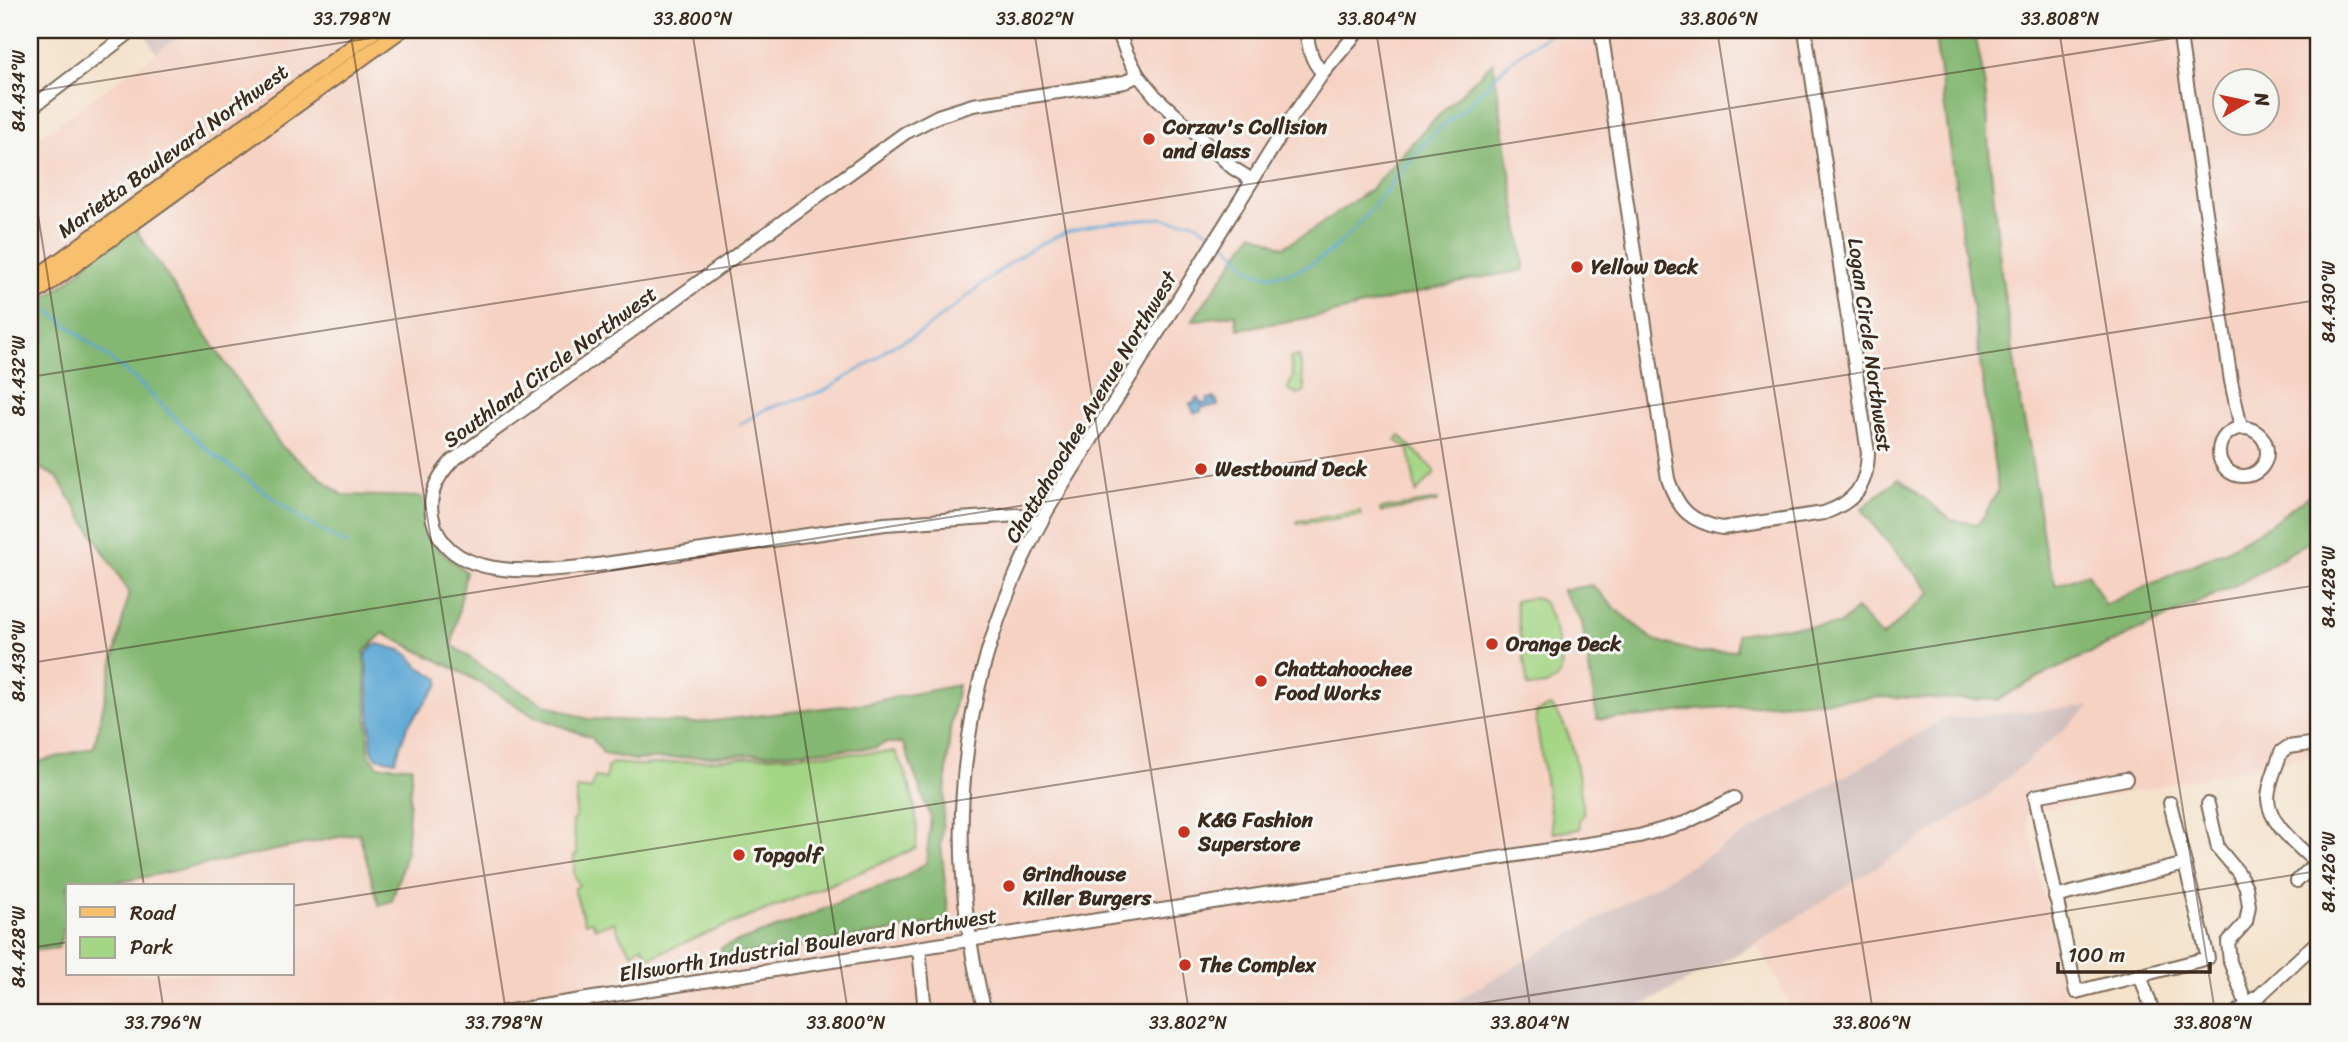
<svg xmlns="http://www.w3.org/2000/svg" width="2348" height="1042" font-family="Sriracha,sans-serif">
	<style>
		.built { fill: #f6d2c3; fill-rule: evenodd }
		.industrial { fill: #d1bfbd }
		.green { fill: #a5d685; stroke: #708052; stroke-width: 2 }
		.forest { fill: #84b772; stroke: #607048; stroke-width: 2 }
		.water { fill: #5ba7d4; stroke: #4b6879; stroke-width: 2 }
		.lines { fill: none; stroke-linecap: round; stroke-linejoin: round }
		.stream { stroke: #5ba7d4; stroke-width: 2.5 }
		.minor-casing { stroke: #7c6a5a; stroke-width: 16 }
		.major-casing { stroke: #7c6a5a; stroke-width: 18 }
		.minor { stroke: #fff; stroke-width: 12 }
		.major { stroke: #f8bf6c; stroke-width: 14 }
		.ticks { fill: none; stroke: #3b2a1e; stroke-width: 2; stroke-opacity: 0.45 }
		.poi-dot { fill: #c8321e; stroke: #f6f6f2; stroke-width: 2.5 }
		.labels { text-anchor: middle; dominant-baseline: central; stroke-width: 6; stroke-linejoin: round; paint-order: stroke }
		.poi-label { font-size: 21px; font-weight: bold; fill: #3b2a1e; stroke: #f6f6f2; text-anchor: start }
		.street-label { font-size: 21px; fill: #3b2a1e; stroke: #f6f6f2 }
		.neatline { fill: none; stroke: #3b2a1e; stroke-width: 2.5 }
		.ticks-label { font-size: 18px; text-anchor: middle; fill: #3b2a1e }
	</style>
	<rect width="100%" height="100%" fill="#f6f6f2"/>
	<filter id="ink" filterUnits="userSpaceOnUse"><feTurbulence type="fractalNoise" baseFrequency=".0143" numOctaves="2"/><feDisplacementMap in="SourceGraphic" scale="14" xChannelSelector="R" yChannelSelector="G"/><feConvolveMatrix kernelMatrix="1 2 1 2 8 2 1 2 1" color-interpolation-filters="sRGB"/></filter>
	<filter id="wash" filterUnits="userSpaceOnUse"><feTurbulence type="fractalNoise" baseFrequency=".00686" numOctaves="4" result="noise"/><feDisplacementMap in="SourceGraphic" scale="28" xChannelSelector="R" yChannelSelector="G"/><feGaussianBlur stdDeviation="1.57" result="paint"/><feColorMatrix in="noise" values="0 0 0 0 0 0 0 0 0 0 0 0 0 0 0 0 0 1.4 0 .05"/><feComposite in="paint" operator="in"/></filter>
	<g filter="url(#wash)">
		<rect width="100%" height="100%" fill="#f4e2ca"/>
		<g class="built">
			<path d="M 188,30 L 2318,30 L 2318,754 L 2026,813 L 2069,1012 L 1794,1012 L 1757,943 L 1629,1012 L 30,1012 L 30,951 L 58,947 L 68,916 L 68,974 L 292,974 L 292,886 L 101,886 L 360,833 L 379,904 L 411,766 L 378,766 L 369,754 L 364,652 L 383,632 L 463,673 L 536,717 L 591,737 L 604,754 L 636,760 L 875,748 L 866,703 L 696,723 L 587,719 L 545,704 L 499,678 L 452,645 L 466,573 L 436,547 L 422,497 L 342,495 L 281,446 L 131,222 L 72,278 L 30,309 L 30,144 ZM 2226,80 L 2268,80 L 2268,122 L 2226,122 Z"/>
			<path d="M 30,463 L 57,477 L 129,592 L 94,747 L 30,764 Z"/>
		</g>
		<g class="industrial">
			<path d="M 143,30 L 188,30 L 156,53 Z"/>
			<path d="M 2091,706 L 1983,799 L 1757,943 L 1629,1012 L 1436,1012 L 1944,719 Z"/>
		</g>
		<g class="green">
			<path d="M 1299,356 L 1305,391 L 1298,394 L 1290,391 L 1288,388 L 1293,377 L 1290,358 Z"/>
			<path d="M 1400,436 L 1434,470 L 1434,474 L 1416,492 L 1409,450 L 1396,440 Z"/>
			<path d="M 1438,500 L 1438,502 L 1381,512 L 1380,509 Z"/>
			<path d="M 1360,511 L 1362,515 L 1298,524 L 1297,521 Z"/>
			<path d="M 1531,598 C 1536,599 1538,598 1542,601 C 1552,611 1567,665 1559,676 C 1552,686 1539,686 1528,687 L 1515,601 Z"/>
			<path d="M 1550,706 C 1577,731 1578,781 1584,815 L 1579,819 L 1580,829 L 1553,833 L 1536,719 L 1536,713 Z"/>
			<path d="M 895,752 C 912,784 919,812 916,848 C 829,888 737,919 649,958 L 642,946 L 632,953 L 621,938 L 614,922 L 595,928 L 592,921 L 585,923 L 574,889 L 579,885 L 574,874 L 574,855 L 577,854 L 572,821 L 575,820 L 577,788 L 591,790 L 595,777 L 606,779 L 607,768 L 612,763 L 641,765 L 768,756 Z"/>
		</g>
		<g class="forest">
			<path d="M 1934,30 L 1974,30 C 1982,65 1989,102 1988,138 L 2001,272 L 2021,406 L 2029,443 L 2045,550 L 2056,585 L 2088,573 L 2105,605 L 2226,550 L 2269,525 L 2312,493 L 2309,483 L 2318,475 L 2318,536 L 2244,581 L 2039,677 L 1997,700 L 1883,697 L 1697,709 L 1646,717 L 1597,719 L 1582,622 L 1562,590 L 1592,585 L 1619,612 L 1654,640 L 1700,653 L 1737,650 L 1737,634 L 1777,628 L 1839,625 L 1857,609 L 1882,637 L 1931,592 L 1873,525 L 1862,508 L 1899,478 L 1951,520 L 1979,524 L 1998,491 Z"/>
			<path d="M 1493,62 L 1525,270 L 1469,280 L 1326,315 L 1238,329 L 1235,314 L 1192,321 L 1253,233 L 1283,247 L 1311,231 L 1371,189 L 1422,132 Z"/>
			<path d="M 130,221 L 281,446 L 342,495 L 422,497 L 436,547 L 466,572 L 452,645 L 499,678 L 545,704 L 587,719 L 696,723 L 867,703 L 958,685 L 950,730 L 941,845 L 949,920 C 906,930 863,936 820,943 C 787,948 755,954 722,955 L 721,948 L 806,917 L 860,893 L 898,881 L 926,863 L 931,818 L 903,743 L 885,743 L 875,748 L 636,760 L 604,754 L 591,737 L 536,717 L 463,673 L 383,633 L 364,652 L 369,754 L 378,766 L 412,766 L 406,854 L 392,901 L 379,905 L 359,833 L 101,886 L 68,886 L 68,916 L 58,948 L 30,951 L 30,764 L 94,747 L 129,592 L 57,477 L 30,463 L 30,309 L 72,278 Z"/>
		</g>
		<g class="water">
			<path d="M 1199,398 L 1201,404 L 1207,403 L 1207,399 L 1214,398 L 1214,401 L 1217,400 L 1218,406 L 1201,408 L 1201,412 L 1194,413 L 1190,404 L 1195,403 L 1195,399 Z"/>
			<path d="M 378,644 L 400,650 L 409,655 L 418,666 L 439,679 L 439,684 L 407,727 L 395,761 L 376,757 L 372,750 L 366,654 L 373,646 Z"/>
		</g>
		<g class="lines">
			<g class="stream">
				<path d="M 1219,238 C 1240,250 1241,274 1268,275 C 1341,277 1387,178 1433,134 C 1445,123 1458,114 1470,103 C 1484,89 1496,74 1511,61 C 1524,49 1541,41 1554,30"/>
				<path d="M 47,309 L 133,377 L 209,451 L 307,523 L 347,544"/>
				<path d="M 740,424 L 766,409 L 824,391 L 876,359 L 887,349 L 914,336 L 927,328 L 1011,262 L 1036,246 L 1064,233 L 1099,224 L 1160,218 L 1175,221 L 1192,221 L 1214,235"/>
			</g>
		</g>
	</g>
	<g filter="url(#ink)">
		<g class="lines">
			<g class="minor-casing">
				<g id="minor">
					<path d="M 1118,30 L 1126,52 L 1138,75 L 1156,97 L 1233,168 L 1252,180"/>
					<path d="M 1306,30 C 1309,47 1310,60 1323,73"/>
					<path d="M 1601,30 L 1668,479 C 1678,510 1691,522 1722,528 L 1824,513 C 1855,502 1867,486 1868,453 L 1805,30"/>
					<path d="M 2179,30 L 2231,381 L 2241,428"/>
					<path d="M 30,109 L 133,30"/>
					<circle cx="2243" cy="452" r="24"/>
					<path d="M 1040,523 L 1017,515 L 885,524 L 590,566 C 540,571 443,584 432,515 C 428,493 438,476 452,461 L 905,133 L 938,116 L 973,105 L 1125,82 L 1138,75"/>
					<path d="M 2126,779 L 2035,796 L 2076,992 L 2208,958 L 2170,803"/>
					<path d="M 2208,804 L 2218,848 L 2238,872 L 2246,887 L 2249,906 L 2246,922 L 2228,942 L 2230,962 L 2247,1005"/>
					<path d="M 2316,863 C 2299,846 2269,825 2268,799 C 2268,783 2277,766 2281,752 L 2288,747 L 2318,743"/>
					<path d="M 2297,881 L 2318,861"/>
					<path d="M 2055,897 L 2185,864"/>
					<path d="M 919,948 L 925,1012"/>
					<path d="M 2140,975 L 2153,1012"/>
					<path d="M 504,1012 L 1639,836 L 1685,823 L 1734,798"/>
					<path d="M 985,1012 C 940,837 960,668 1048,509 L 1290,120 L 1323,73 L 1359,30"/>
					<path d="M 2237,1012 L 2260,995 L 2318,941"/>
				</g>
			</g>
			<g class="major-casing">
				<g id="major">
					<path d="M 30,282 L 376,30"/>
					<path d="M 30,297 L 401,30"/>
				</g>
			</g>
			<use href="#minor" class="minor"/>
			<use href="#major" class="major"/>
		</g>
	</g>
	<path class="ticks" d="M 350,30 L 506,1012M 692,30 L 848,1012M 1034,30 L 1189,1012M 1376,30 L 1531,1012M 1717,30 L 1873,1012M 2059,30 L 2215,1012M 30,92 L 422,30M 30,164 L 144,886M 30,377 L 2224,30M 30,663 L 2318,300M 292,906 L 2318,585M 30,948 L 68,942M 158,974 L 164,1012M 1425,1012 L 2318,871"/>
	<g class="poi-dot">
		<circle cx="1149" cy="139" r="7"/>
		<circle cx="1577" cy="267" r="7"/>
		<circle cx="1201" cy="469" r="7"/>
		<circle cx="1492" cy="644" r="7"/>
		<circle cx="1261" cy="681" r="7"/>
		<circle cx="1184" cy="832" r="7"/>
		<circle cx="739" cy="855" r="7"/>
		<circle cx="1009" cy="886" r="7"/>
		<circle cx="1185" cy="965" r="7"/>
	</g>
	<g class="labels">
		<g class="poi-label">
			<text x="1163" y="127">Corzav's Collision<tspan x="1163" dy="24">and Glass</tspan></text>
			<text x="1591" y="267">Yellow Deck</text>
			<text x="1215" y="469">Westbound Deck</text>
			<text x="1506" y="644">Orange Deck</text>
			<text x="1275" y="669">Chattahoochee<tspan x="1275" dy="24">Food Works</tspan></text>
			<text x="1198" y="820">K&amp;G Fashion<tspan x="1198" dy="24">Superstore</tspan></text>
			<text x="753" y="855">Topgolf</text>
			<text x="1023" y="874">Grindhouse<tspan x="1023" dy="24">Killer Burgers</tspan></text>
			<text x="1199" y="965">The Complex</text>
		</g>
		<g class="street-label">
			<text transform="translate(173 151) rotate(-36)">Marietta Boulevard Northwest</text>
			<text transform="translate(1870 345) rotate(82)">Logan Circle Northwest</text>
			<text transform="translate(550 367) rotate(-36)">Southland Circle Northwest</text>
			<text transform="translate(1091 407) rotate(-59)">Chattahoochee Avenue Northwest</text>
			<text transform="translate(808 945) rotate(-9)">Ellsworth Industrial Boulevard Northwest</text>
		</g>
	</g>
	<rect width="2348" height="1042" fill="none" stroke="#f6f6f2" stroke-width="77"/>
	<rect x="66" y="884" width="228" height="91" fill="#f6f6f2" stroke="#aba49d" stroke-width="2"/>
	<rect x="80" y="907" width="35" height="10" fill="#f8bf6c" stroke="#aba49d" stroke-width="2"/>
	<text x="130" y="920" font-size="21" fill="#3b2a1e">Road</text>
	<rect x="80" y="937" width="35" height="21" fill="#a5d685" stroke="#aba49d" stroke-width="2"/>
	<text x="130" y="954" font-size="21" fill="#3b2a1e">Park</text>
	<g transform="translate(2246 102) rotate(81)"><circle r="33" fill="#f6f6f2" stroke="#aba49d" stroke-width="2"/>
	<path d="M0-5L12 26L0 18L-12 26Z" fill="#c8321e"/>
	<text y="-10" font-size="19" font-weight="bold" text-anchor="middle" fill="#3b2a1e">N</text>
	</g>
	<path d="M2058 962v10h152v-10" fill="none" stroke="#3b2a1e" stroke-width="3.5"/>
	<text x="2068" y="962" font-size="21" fill="#3b2a1e" stroke="#f6f6f2" stroke-width="5" paint-order="stroke">100 m</text>
	<rect x="38" y="38" width="2272" height="966" class="neatline"/>
	<g class="ticks-label">
		<text x="352" y="25">33.798°N</text>
		<text x="693" y="25">33.800°N</text>
		<text x="1035" y="25">33.802°N</text>
		<text x="1377" y="25">33.804°N</text>
		<text x="1719" y="25">33.806°N</text>
		<text x="2060" y="25">33.808°N</text>
		<text transform="translate(19 91) rotate(-90)" y="6">84.434°W</text>
		<text transform="translate(2329 302) rotate(-90)" y="6">84.430°W</text>
		<text transform="translate(19 376) rotate(-90)" y="6">84.432°W</text>
		<text transform="translate(2329 587) rotate(-90)" y="6">84.428°W</text>
		<text transform="translate(19 661) rotate(-90)" y="6">84.430°W</text>
		<text transform="translate(2329 872) rotate(-90)" y="6">84.426°W</text>
		<text transform="translate(19 947) rotate(-90)" y="6">84.428°W</text>
		<text x="163" y="1029">33.796°N</text>
		<text x="504" y="1029">33.798°N</text>
		<text x="846" y="1029">33.800°N</text>
		<text x="1188" y="1029">33.802°N</text>
		<text x="1530" y="1029">33.804°N</text>
		<text x="1872" y="1029">33.806°N</text>
		<text x="2213" y="1029">33.808°N</text>
	</g>
</svg>
